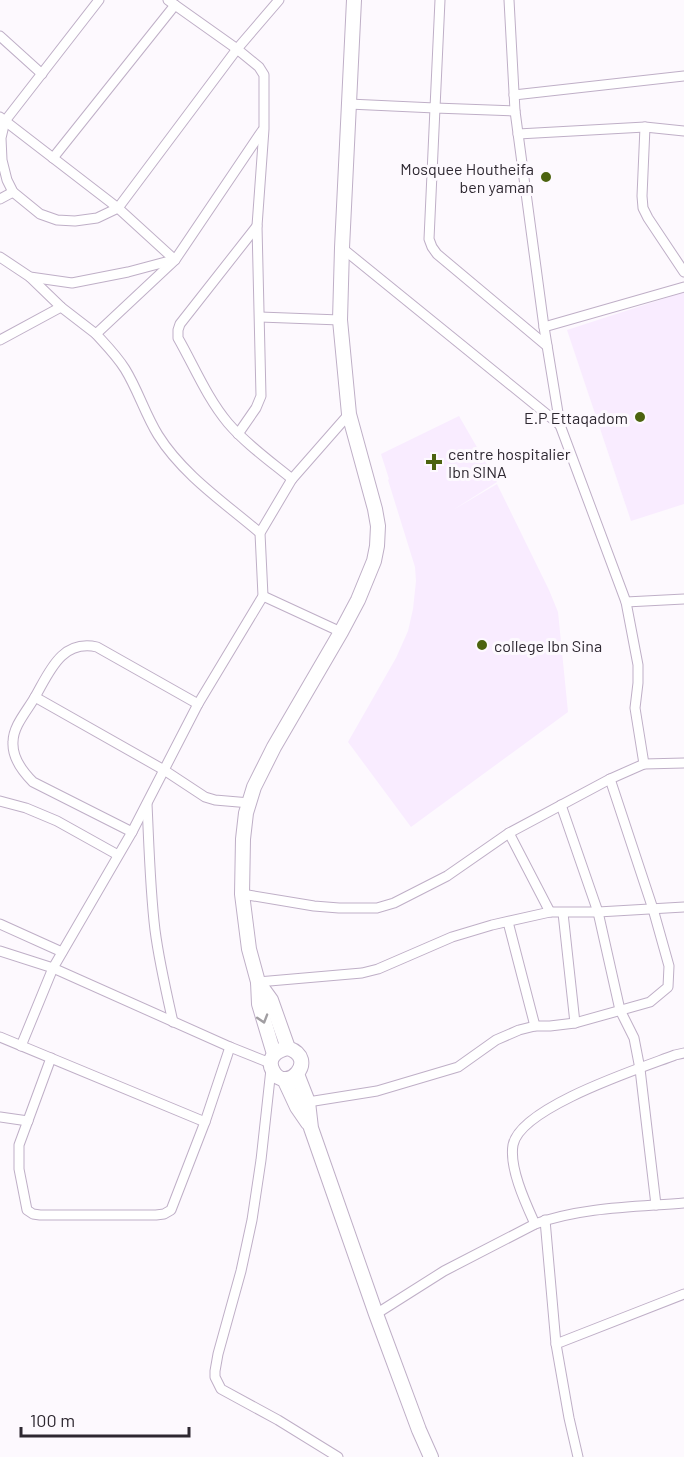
<svg xmlns="http://www.w3.org/2000/svg" width="684" height="1457" font-family="Barlow,sans-serif">
	<style>
		.built { fill: #f9ecff }
		.lines { fill: none; stroke-linecap: round; stroke-linejoin: round }
		.street-casing { stroke: #bfafc7; stroke-width: 11 }
		.secondary-casing { stroke: #bfafc7; stroke-width: 16 }
		.street { stroke: #fff; stroke-width: 9 }
		.secondary { stroke: #fff; stroke-width: 14 }
		.oneway { stroke: #a19ea2 }
		.poi-dot { fill: #4c630f; stroke: #fdf9fe; stroke-width: 2 }
		.labels { text-anchor: middle; dominant-baseline: central; stroke-width: 6; stroke-linejoin: round; paint-order: stroke }
		.poi-label { font-size: 16px; fill: #2e2831; stroke: #fdf9fe; text-anchor: end }
	</style>
	<rect width="100%" height="100%" fill="#fdf9fe"/>
	<g class="built">
		<path d="M 684,292 L 684,504 L 631,521 L 567,330 Z"/>
		<path d="M 459,416 L 497,482 L 453,510 L 497,484 L 549,590 L 558,612 L 568,712 L 411,827 L 348,742 L 396,658 L 408,631 L 413,609 L 416,581 L 415,567 L 388,480 L 389,479 L 381,454 Z"/>
	</g>
	<g class="lines">
		<g class="street-casing">
			<g id="street">
				<path d="M 99,0 L 5,121 L 1,138 L 2,160 L 7,180 L 13,192 L 40,214 L 57,220 L 75,221 L 97,218 L 118,208 L 237,49 L 279,0"/>
				<path d="M 168,0 L 237,49 L 259,67 L 264,75 L 264,129 L 257,226 L 261,396 L 256,408 L 238,434"/>
				<path d="M 509,0 L 515,111 L 544,327 L 560,425 L 626,602 L 638,665 L 638,683 L 635,708 L 644,764"/>
				<path d="M 0,36 L 42,74"/>
				<path d="M 514,95 L 684,76"/>
				<path d="M 349,104 L 435,108 L 440,0"/>
				<path d="M 515,111 L 435,108 L 429,239 L 432,247 L 437,254 L 547,346"/>
				<path d="M 0,117 L 118,208 L 175,260"/>
				<path d="M 645,127 L 642,196 L 643,208 L 648,218 L 684,272"/>
				<path d="M 518,134 L 645,127 L 684,131"/>
				<path d="M 53,158 L 175,5"/>
				<path d="M 0,199 L 13,192"/>
				<path d="M 257,226 L 180,324 L 178,330 L 178,338 C 194,366 207,398 228,423 C 246,444 270,461 292,479 L 349,414"/>
				<path d="M 342,248 L 560,425"/>
				<path d="M 0,257 L 30,277 L 72,283 L 128,272 L 173,260"/>
				<path d="M 30,277 L 61,307 L 96,334 L 175,260 L 262,131"/>
				<path d="M 260,317 L 340,320"/>
				<path d="M 544,327 L 684,287"/>
				<path d="M 96,334 C 106,345 117,356 125,369 C 138,390 145,414 158,435 C 183,475 225,503 260,533"/>
				<path d="M 0,340 L 61,307"/>
				<path d="M 263,596 L 341,632"/>
				<path d="M 626,602 L 684,599"/>
				<path d="M 35,697 L 164,770 L 205,797 L 215,800 L 250,803"/>
				<path d="M 0,801 L 26,808 L 57,821 L 118,855"/>
				<path d="M 147,804 C 149,846 150,888 155,930 C 159,961 166,991 173,1022"/>
				<path d="M 561,805 L 598,912 L 620,1010 L 634,1038 L 640,1069 L 656,1205"/>
				<path d="M 132,832 L 33,782 C 23,772 12,758 13,742 C 13,726 27,711 35,697 C 49,673 61,639 97,647 L 198,704"/>
				<path d="M 509,833 L 550,912"/>
				<path d="M 242,894 L 314,906 L 339,908 L 377,908 L 394,903 L 447,876 L 509,833 L 610,779 L 644,764 L 684,763"/>
				<path d="M 563,913 L 575,1023"/>
				<path d="M 508,922 L 535,1026"/>
				<path d="M 0,924 L 62,952"/>
				<path d="M 0,951 L 53,968 L 230,1047 L 270,1063"/>
				<path d="M 258,982 L 362,973 L 378,969 L 452,937 L 492,925 L 550,912 L 598,912 L 684,907"/>
				<path d="M 0,1037 L 205,1122"/>
				<path d="M 21,1046 L 53,968 L 132,832 L 198,704 L 263,596 L 260,533 L 292,479"/>
				<path d="M 51,1058 L 19,1145 L 19,1169 L 27,1210 L 33,1214 L 40,1215 L 156,1215 L 164,1214 L 171,1210 L 205,1122 L 230,1047"/>
				<path d="M 271,1069 L 261,1160 L 252,1220 L 241,1271 L 218,1354 L 215,1371 L 215,1377 L 221,1389 L 278,1420 L 338,1457"/>
				<path d="M 308,1102 L 377,1091 L 458,1067 L 496,1040 L 519,1030 L 535,1026 L 550,1026 L 575,1023 L 650,1002 L 668,987 L 669,966 L 653,909 L 610,779"/>
				<path d="M 0,1117 L 28,1121"/>
				<path d="M 545,1220 L 556,1344 L 569,1418 L 578,1457"/>
				<path d="M 535,1224 C 526,1204 509,1168 513,1145 C 520,1107 641,1068 675,1055 L 684,1053"/>
				<path d="M 376,1314 L 444,1271 L 535,1224 C 582,1207 635,1207 684,1203"/>
				<path d="M 556,1344 L 684,1294"/>
			</g>
		</g>
		<g class="secondary-casing">
			<g id="secondary">
				<path d="M 258,982 L 271,1000 L 288,1048 C 320,1059 286,1095 273,1071 C 266,1059 276,1050 288,1048"/>
				<path d="M 274,1054 L 259,1004 L 258,982 L 249,949 L 242,894 L 243,839 L 246,813 L 254,787 L 274,747 L 341,632 L 358,600 L 374,561 L 377,546 L 378,526 L 375,509 L 349,414 L 340,320 L 342,248 L 354,0"/>
				<path d="M 297,1074 L 308,1102 L 311,1128 L 376,1314 L 419,1430 L 431,1457"/>
				<path d="M 284,1079 L 297,1107 L 308,1123"/>
			</g>
		</g>
		<use href="#street" class="street"/>
		<use href="#secondary" class="secondary"/>
	</g>
	<defs><path id="oneway-chevron" d="M-2-3.5L2.5 0L-2 3.5" fill="none" stroke-width="1.6" stroke-linecap="round" stroke-linejoin="round" transform="scale(1.5)"/></defs>
	<use class="oneway" href="#oneway-chevron" transform="translate(263 1019) rotate(73)"/>
	<g class="poi-dot">
		<circle cx="546" cy="177" r="6"/>
		<circle cx="640" cy="417" r="6"/>
		<path d="M431 453h6v6h6v6h-6v6h-6v-6h-6v-6h6z"/>
		<circle cx="482" cy="645" r="6"/>
	</g>
	<g class="labels">
		<g class="poi-label">
			<text x="534" y="168">Mosquee Houtheifa<tspan x="534" dy="18">ben yaman</tspan></text>
			<text x="628" y="417">E.P Ettaqadom</text>
			<text x="448" y="453" text-anchor="start">centre hospitalier<tspan x="448" dy="18">Ibn SINA</tspan></text>
			<text x="494" y="645" text-anchor="start">college Ibn Sina</text>
		</g>
	</g>
	<path d="M21 1427v9h168v-9" fill="none" stroke="#2e2831" stroke-width="3"/>
	<text x="30" y="1427" font-size="18" fill="#2e2831" stroke="#fdf9fe" stroke-width="4.5" paint-order="stroke">100 m</text>
</svg>
